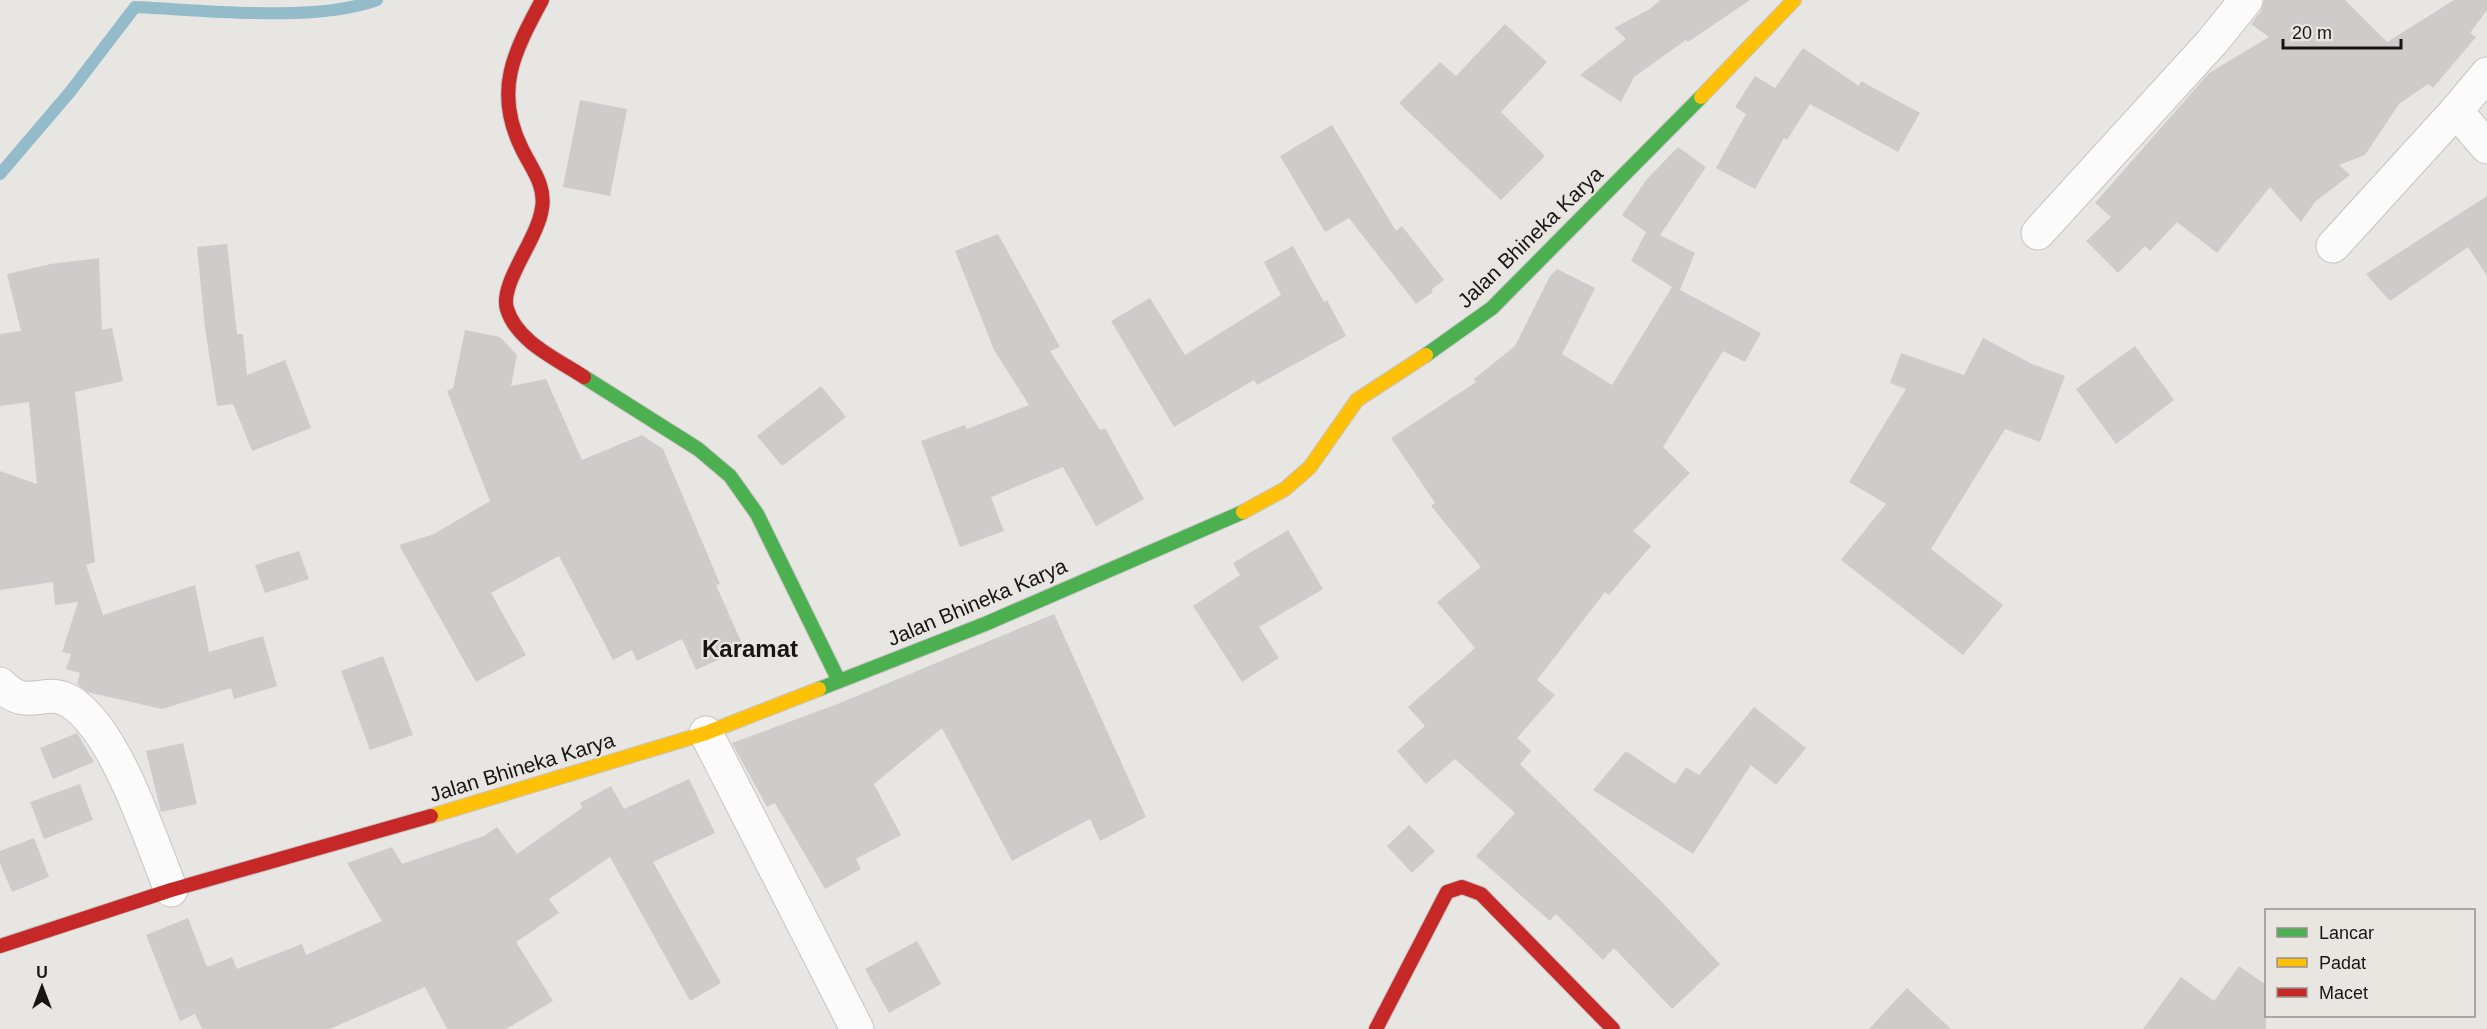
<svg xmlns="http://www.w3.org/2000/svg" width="2487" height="1029" font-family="Arial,sans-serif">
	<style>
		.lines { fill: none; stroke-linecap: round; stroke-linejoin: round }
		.stream { stroke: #93bbca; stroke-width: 12 }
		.building { fill: #ceccca }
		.street-casing { stroke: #c6c4c3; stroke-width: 35 }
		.fast-casing { stroke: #c6c4c3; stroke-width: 16 }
		.slow-casing { stroke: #c6c4c3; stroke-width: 16 }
		.jam-casing { stroke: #c6c4c3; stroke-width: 16 }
		.street { stroke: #fcfbfb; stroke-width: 33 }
		.fast { stroke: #4caf50; stroke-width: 14 }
		.slow { stroke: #ffc107; stroke-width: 14 }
		.jam { stroke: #c62828; stroke-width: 14 }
		.labels { text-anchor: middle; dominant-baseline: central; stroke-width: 4.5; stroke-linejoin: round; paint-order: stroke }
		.street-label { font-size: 21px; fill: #171615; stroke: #e9e6e2 }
		.quarter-label { font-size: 24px; font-weight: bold; fill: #171615; stroke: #e9e6e2 }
	</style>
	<rect width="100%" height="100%" fill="#e8e6e3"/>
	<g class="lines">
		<path class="stream" d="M 0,174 L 70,92 L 135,7 C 205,10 313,23 377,0"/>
	</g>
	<g class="building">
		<path d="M 1660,0 L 1750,0 L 1688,42 L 1686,40 L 1634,77 L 1621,102 L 1580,75 L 1626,39 L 1614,28 L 1650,9 Z"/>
		<path d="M 2264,0 L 2345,0 L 2387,42 L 2454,0 L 2487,0 L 2487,10 L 2470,33 L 2476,37 L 2433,88 L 2428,84 L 2399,104 L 2365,155 L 2339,165 L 2350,175 L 2315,202 L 2301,222 L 2270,187 L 2217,253 L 2177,222 L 2150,251 L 2145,246 L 2118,273 L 2086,241 L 2111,217 L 2095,203 L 2209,73 L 2269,37 L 2251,24 L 2261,11 Z"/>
		<path d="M 1505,24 L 1547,62 L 1501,112 L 1545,156 L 1501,200 L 1399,103 L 1440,62 L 1456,76 Z"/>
		<path d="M 1803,48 L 1859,86 L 1861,81 L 1920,113 L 1898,152 L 1810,104 L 1787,140 L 1784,138 L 1755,189 L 1716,168 L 1746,114 L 1735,107 L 1755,76 L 1775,88 Z"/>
		<path d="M 580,100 L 627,109 L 610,196 L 563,187 Z"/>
		<path d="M 1332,125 L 1396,231 L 1402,226 L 1444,280 L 1431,290 L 1433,292 L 1416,304 L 1349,218 L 1325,232 L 1280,156 Z"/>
		<path d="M 1678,147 L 1706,167 L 1660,235 L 1695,253 L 1680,290 L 1761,333 L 1745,362 L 1723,351 L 1663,447 L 1690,473 L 1633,531 L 1651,546 L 1609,595 L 1605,592 L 1537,680 L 1555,695 L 1517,738 L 1531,751 L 1520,764 L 1661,901 L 1720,964 L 1672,1009 L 1614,948 L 1603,960 L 1556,914 L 1550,921 L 1476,856 L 1515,813 L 1455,759 L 1426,784 L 1397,751 L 1425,726 L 1408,707 L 1475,648 L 1437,602 L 1481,567 L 1431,506 L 1435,503 L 1391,438 L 1476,382 L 1474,379 L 1515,346 L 1550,276 L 1557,269 L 1595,288 L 1562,354 L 1612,385 L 1672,287 L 1631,261 L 1646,232 L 1622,215 L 1647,179 Z"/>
		<path d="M 2487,196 L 2487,276 L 2468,247 L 2390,301 L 2366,274 Z"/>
		<path d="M 998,234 L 1060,347 L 1050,351 L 1100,430 L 1105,428 L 1144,499 L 1096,526 L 1063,467 L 991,497 L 1004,531 L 960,547 L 921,441 L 965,425 L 967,429 L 1029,405 L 994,350 L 955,251 Z"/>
		<path d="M 227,244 L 237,334 L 243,334 L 247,375 L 285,360 L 311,428 L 252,451 L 233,404 L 217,406 L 205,328 L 197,247 Z"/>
		<path d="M 1293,246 L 1324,302 L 1327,300 L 1346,336 L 1257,385 L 1254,380 L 1174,427 L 1111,321 L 1150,298 L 1185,355 L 1281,295 L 1264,262 Z"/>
		<path d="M 99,258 L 102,330 L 112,328 L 123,381 L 75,392 L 95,562 L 86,565 L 103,615 L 195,585 L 209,652 L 263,636 L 277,686 L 234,699 L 231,688 L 162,709 L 87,692 L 77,684 L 80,673 L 66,669 L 71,654 L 62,652 L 78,602 L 55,605 L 53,582 L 0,590 L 0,471 L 37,484 L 29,402 L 0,406 L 0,334 L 21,331 L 7,274 L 51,264 Z"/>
		<path d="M 465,330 L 500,337 L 517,355 L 511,386 L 546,379 L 582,460 L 642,435 L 663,449 L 720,584 L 716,585 L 744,648 L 696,670 L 682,639 L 637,661 L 632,650 L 613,660 L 559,556 L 491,593 L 526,655 L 476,682 L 399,545 L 434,534 L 490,501 L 447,391 L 453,388 Z"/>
		<path d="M 1983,338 L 2032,364 L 2065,376 L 2040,442 L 2005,429 L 1931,549 L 2003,605 L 1963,655 L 1841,560 L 1886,504 L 1849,482 L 1906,389 L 1890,383 L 1901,353 L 1964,375 Z"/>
		<path d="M 2135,346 L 2174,400 L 2116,444 L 2076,389 Z"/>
		<path d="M 821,386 L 846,417 L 782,466 L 757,436 Z"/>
		<path d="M 1288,530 L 1323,589 L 1259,627 L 1279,658 L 1242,682 L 1193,606 L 1240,575 L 1233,563 Z"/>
		<path d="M 299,551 L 309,579 L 265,593 L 255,565 Z"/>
		<path d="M 1054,614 L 1146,817 L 1100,841 L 1090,819 L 1012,861 L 942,728 L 874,784 L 901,835 L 856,859 L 861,869 L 825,889 L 775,803 L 767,807 L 732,743 L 840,703 Z"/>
		<path d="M 383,656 L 413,735 L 370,750 L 341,671 Z"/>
		<path d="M 1754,707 L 1806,748 L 1776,785 L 1751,765 L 1693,854 L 1593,790 L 1626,751 L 1675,784 L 1686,767 L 1699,775 Z"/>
		<path d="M 77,733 L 94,762 L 53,779 L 40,748 Z"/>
		<path d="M 183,743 L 197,804 L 161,812 L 146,751 Z"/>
		<path d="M 689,779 L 715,833 L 653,862 L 721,983 L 690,1001 L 610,857 L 549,899 L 559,913 L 516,942 L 553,1001 L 506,1029 L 447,1029 L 425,987 L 330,1029 L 202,1029 L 195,1014 L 180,1021 L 146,935 L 188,918 L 207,967 L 232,957 L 237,969 L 302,944 L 306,955 L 382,921 L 347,863 L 392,847 L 402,864 L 484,836 L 497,827 L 517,854 L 582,808 L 580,803 L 611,786 L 624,809 Z"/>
		<path d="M 80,784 L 93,820 L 44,839 L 30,802 Z"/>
		<path d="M 1409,825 L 1435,851 L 1412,873 L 1387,846 Z"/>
		<path d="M 34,838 L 49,877 L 12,892 L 0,863 L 0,851 Z"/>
		<path d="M 917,941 L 941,984 L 889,1013 L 865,969 Z"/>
		<path d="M 2239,966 L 2266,985 L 2266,1029 L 2143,1029 L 2181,977 L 2214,1001 Z"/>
		<path d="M 1907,988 L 1951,1029 L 1869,1029 Z"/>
	</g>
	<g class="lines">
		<g class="street-casing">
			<g id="street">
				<path d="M 2487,74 L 2456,111 L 2487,147"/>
				<path d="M 2038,233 L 2212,42 L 2246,0"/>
				<path d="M 2333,246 L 2456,111"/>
				<path d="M 0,684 C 29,714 44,685 71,702 C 117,732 150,839 171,890"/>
				<path d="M 706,733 L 857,1029"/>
			</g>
		</g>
		<g class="fast-casing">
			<g id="fast">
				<path d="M 1426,355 L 1492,308 L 1701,97"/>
				<path d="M 584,377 L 698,449 L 730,476 L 757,514 L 839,681"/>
				<path d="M 819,689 L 985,624 L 1243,512"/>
			</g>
		</g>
		<g class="slow-casing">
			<g id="slow">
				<path d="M 1701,97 L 1794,0"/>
				<path d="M 1243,512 L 1285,489 L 1310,467 L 1357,400 L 1426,355"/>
				<path d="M 431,816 L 706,733 L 819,689"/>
			</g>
		</g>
		<g class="jam-casing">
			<g id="jam">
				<path d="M 542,0 C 514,52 493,91 522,149 C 531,168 546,185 542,208 C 538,239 499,284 507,309 C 517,342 557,359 584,377"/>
				<path d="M 0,946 L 171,890 L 431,816"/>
				<path d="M 1376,1029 L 1447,892 L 1462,887 L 1481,894 L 1613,1029"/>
			</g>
		</g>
		<use href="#street" class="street"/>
		<use href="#fast" class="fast"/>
		<use href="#slow" class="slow"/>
		<use href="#jam" class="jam"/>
	</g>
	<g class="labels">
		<g class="street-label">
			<text transform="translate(1530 237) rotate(-44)">Jalan Bhineka Karya</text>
			<text transform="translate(977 602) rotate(-23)">Jalan Bhineka Karya</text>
			<text transform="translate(522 767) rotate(-17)">Jalan Bhineka Karya</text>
		</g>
		<g class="quarter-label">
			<text x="750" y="648">Karamat</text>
		</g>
	</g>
	<rect x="2265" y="909" width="210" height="108" fill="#e9e6e2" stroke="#959390" stroke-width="1.5"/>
	<rect x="2277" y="928" width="30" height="9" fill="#4caf50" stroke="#959390" stroke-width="1.5"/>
	<text x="2319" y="939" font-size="18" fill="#171615">Lancar</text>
	<rect x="2277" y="958" width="30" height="9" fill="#ffc107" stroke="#959390" stroke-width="1.5"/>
	<text x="2319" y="969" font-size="18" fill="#171615">Padat</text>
	<rect x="2277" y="988" width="30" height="9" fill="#c62828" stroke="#959390" stroke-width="1.5"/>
	<text x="2319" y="999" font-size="18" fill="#171615">Macet</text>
	<g transform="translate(42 987)" stroke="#e9e6e2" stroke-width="4.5" paint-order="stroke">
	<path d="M0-4.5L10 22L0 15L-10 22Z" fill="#171615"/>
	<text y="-9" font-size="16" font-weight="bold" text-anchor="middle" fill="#171615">U</text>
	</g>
	<path d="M2283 39v9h118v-9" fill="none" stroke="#171615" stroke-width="3"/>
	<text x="2292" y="39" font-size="18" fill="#171615" stroke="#e9e6e2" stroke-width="4.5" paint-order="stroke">20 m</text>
</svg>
